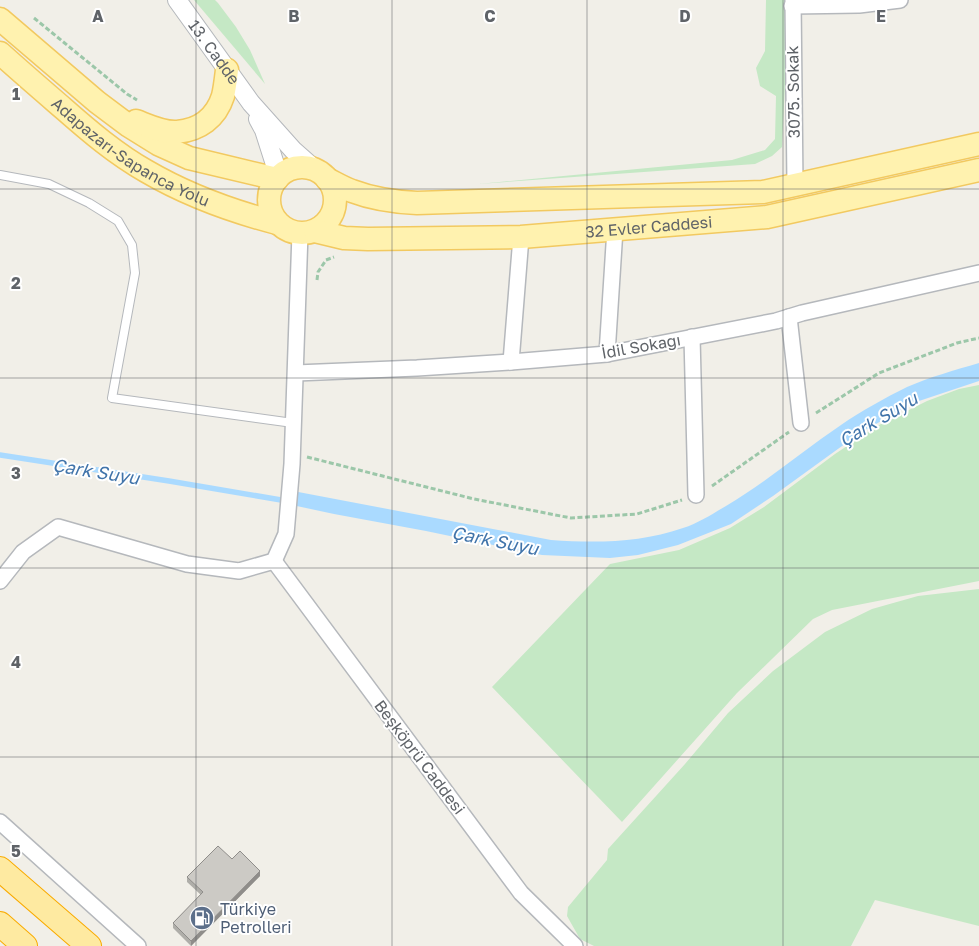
<svg xmlns="http://www.w3.org/2000/svg" width="979" height="946" font-family="'Golos Text',sans-serif">
	<style>
		.green { fill: #c5e8c5 }
		.water { fill: #aadaff }
		.lines { fill: none; stroke-linecap: round; stroke-linejoin: round }
		.stream { stroke: #aadaff; stroke-width: 5.5 }
		.service-casing { stroke: #b5b8bc; stroke-width: 10 }
		.minor-casing { stroke: #b5b8bc; stroke-width: 18 }
		.tertiary-casing { stroke: #b5b8bc; stroke-width: 20 }
		.primary-casing { stroke: #f2c960; stroke-width: 25 }
		.trunk-casing { stroke: #f9ab00; stroke-width: 26 }
		.path { stroke: #9cc7a9; stroke-width: 3; stroke-dasharray: 5 2.5; stroke-linecap: butt }
		.service { stroke: #fff; stroke-width: 8 }
		.minor { stroke: #fff; stroke-width: 15 }
		.tertiary { stroke: #fff; stroke-width: 18 }
		.primary { stroke: #fff2af; stroke-width: 22 }
		.trunk { stroke: #feeaa1; stroke-width: 24 }
		.wall { fill: #afaea9 }
		.shaded-wall { fill: #8f8d8a }
		.building { fill: #cccac5; stroke: #8f8d8a }
		.grid { fill: none; stroke: #5f6368; stroke-width: 1; stroke-opacity: 0.55 }
		.labels { text-anchor: middle; dominant-baseline: central; stroke-width: 4; stroke-linejoin: round; paint-order: stroke }
		.street-label { font-size: 16px; fill: #5f6368; stroke: #fff }
		.service-label { font-size: 16px; fill: #4e5e75; stroke: #fff; text-anchor: start }
		.water-label { font-size: 18px; font-style: italic; fill: #4174aa; stroke: #fff }
		.grid-label { font-size: 16px; text-anchor: middle; font-weight: bold; fill: #5f6368; stroke: #fff; stroke-width: 4; stroke-linejoin: round; paint-order: stroke }
	</style>
	<rect width="100%" height="100%" fill="#f1efe8"/>
	<g class="green">
		<path d="M 194,0 L 215,0 L 218,3 L 236,27 L 250,50 L 265,84 Z"/>
		<path d="M 766,0 L 789,0 L 782,147 L 772,156 L 755,164 L 478,184 L 732,160 L 765,150 L 775,139 L 776,96 L 760,86 L 756,68 L 765,51 Z"/>
		<path d="M 979,385 L 979,581 L 832,610 L 813,619 L 737,693 L 622,822 L 492,687 L 610,564 L 679,550 L 730,528 L 764,507 L 835,454 L 877,426 L 927,401 L 959,389 Z"/>
		<path d="M 979,589 L 979,926 L 875,900 L 851,946 L 594,946 L 580,939 L 567,916 L 568,907 L 607,860 L 608,849 L 685,764 L 728,713 L 773,671 L 825,632 L 872,609 L 918,596 Z"/>
	</g>
	<path class="water" d="M 979,363 L 979,381 L 913,403 L 860,433 L 773,496 L 731,524 L 678,545 L 638,555 L 610,558 L 542,555 L 426,531 L 334,514 L 292,505 L 293,491 L 551,540 C 596,543 640,543 683,528 C 699,523 712,514 726,506 C 767,482 802,451 841,425 C 861,411 885,398 907,387 C 930,377 955,370 979,363 Z"/>
	<g class="lines">
		<path class="stream" d="M 0,455 L 169,481 L 287,501"/>
		<g class="service-casing">
			<path id="service" d="M 0,175 L 49,184 L 89,203 L 118,221 L 132,245 L 135,273 L 112,398 L 293,423"/>
		</g>
		<g class="minor-casing">
			<g id="minor">
				<path d="M 793,0 L 795,185"/>
				<path d="M 792,6 L 859,5 L 900,0"/>
				<path d="M 789,317 L 801,423"/>
				<path d="M 692,337 L 696,495"/>
				<path d="M 607,354 L 615,229"/>
				<path d="M 511,362 L 521,237"/>
				<path d="M 296,373 L 417,368 L 511,362 L 607,354 L 776,321 L 802,313 L 979,273"/>
				<path d="M 274,561 L 521,893 L 575,946"/>
				<path d="M 0,581 L 23,552 L 58,527 L 187,564 L 239,571 L 274,561 L 286,534 L 292,464 L 300,233"/>
				<path d="M 0,822 L 138,946"/>
			</g>
		</g>
		<g class="tertiary-casing">
			<g id="tertiary">
				<path id="s1" d="M 177,0 L 251,103 L 293,150 L 319,173"/>
				<path d="M 258,119 L 264,130 L 279,177"/>
			</g>
		</g>
		<g class="primary-casing">
			<g id="primary">
				<path d="M 0,19 L 97,102 L 129,126 L 158,144 L 189,158 L 277,179"/>
				<path id="s2" d="M 0,53 C 21,72 42,90 64,109 C 89,131 116,154 146,171 C 187,195 231,211 277,223"/>
				<path d="M 136,121 C 149,126 163,133 177,132 C 199,130 216,118 223,96 C 225,88 226,78 227,70"/>
				<circle cx="302" cy="200" r="33"/>
				<path d="M 327,179 C 335,183 343,188 352,191 C 373,199 394,202 417,203 L 763,192 L 979,144"/>
				<path id="s3" d="M 315,231 L 344,238 L 368,239 L 521,237 L 767,217 L 979,170"/>
			</g>
		</g>
		<g class="trunk-casing">
			<g id="trunk">
				<path d="M 0,869 L 89,946"/>
				<path d="M 0,924 L 25,946"/>
			</g>
		</g>
		<g class="path">
			<path d="M 34,18 L 127,94 L 137,100"/>
			<path d="M 317,280 L 318,272 L 326,260 L 334,257"/>
			<path d="M 816,413 L 879,373 L 957,343 L 979,338"/>
			<path d="M 307,457 L 474,499 L 571,518 L 637,514 L 682,500"/>
			<path d="M 712,486 L 789,432"/>
		</g>
		<use href="#service" class="service"/>
		<use href="#minor" class="minor"/>
		<use href="#tertiary" class="tertiary"/>
		<use href="#primary" class="primary"/>
		<use href="#trunk" class="trunk"/>
	</g>
	<path class="wall" d="M 232,859 L 260,876 L 191,946 L 173,928 L 173,923 L 201,895 L 187,882 L 187,877 Z"/>
	<path class="shaded-wall" d="M 260,871 L 260,876 L 191,946 L 191,941 Z"/>
	<path class="building" d="M 218,846 L 232,859 L 240,851 L 260,871 L 191,941 L 173,923 L 203,892 L 187,877 Z"/>
	<path class="grid" d="M 196,0 L 196,946M 392,0 L 392,946M 587,0 L 587,946M 783,0 L 783,946M 0,189 L 979,189M 0,378 L 979,378M 0,568 L 979,568M 0,757 L 979,757"/>
	<defs>
		<g id="fuel-disc" transform="scale(1.25)"><circle r="9.5" fill="#5c6f8a" stroke="#fff"/><path d="M-5.5-6h7V0h2V4h1.3V-2.5L3-4.5l.8-.8L6-3V5H2.5V1h-1V6h-7ZM-4.2-4.7v3.2H.2V-4.7Z" fill="#fff"/></g>
	</defs>
	<g fill-rule="evenodd">
		<use href="#fuel-disc" x="202" y="918"/>
	</g>
	<g class="labels">
		<g class="street-label">
			<text stroke="none"><textPath href="#s1" startOffset="64">13. Cadde</textPath></text>
			<text transform="translate(793 92) rotate(-91)">3075. Sokak</text>
			<text stroke="none"><textPath href="#s2" startOffset="165">Adapazarı-Sapanca Yolu</textPath></text>
			<text stroke="none"><textPath href="#s3" startOffset="335">32 Evler Caddesi</textPath></text>
			<text transform="translate(641 346) rotate(-10)">İdil Sokağı</text>
			<text transform="translate(420 757) rotate(53)">Beşköprü Caddesi</text>
		</g>
		<g class="service-label">
			<text x="220" y="909">Türkiye<tspan x="220" dy="18">Petrolleri</tspan></text>
		</g>
		<g class="water-label">
			<text transform="translate(878 419) rotate(-31)">Çark Suyu</text>
			<text transform="translate(96 471) rotate(9)">Çark Suyu</text>
			<text transform="translate(495 540) rotate(11)">Çark Suyu</text>
		</g>
	</g>
	<g class="grid-label">
		<text x="98" y="22">A</text>
		<text x="294" y="22">B</text>
		<text x="490" y="22">C</text>
		<text x="685" y="22">D</text>
		<text x="881" y="22">E</text>
		<text x="16" y="100">1</text>
		<text x="16" y="289">2</text>
		<text x="16" y="479">3</text>
		<text x="16" y="668">4</text>
		<text x="16" y="857">5</text>
	</g>
</svg>
